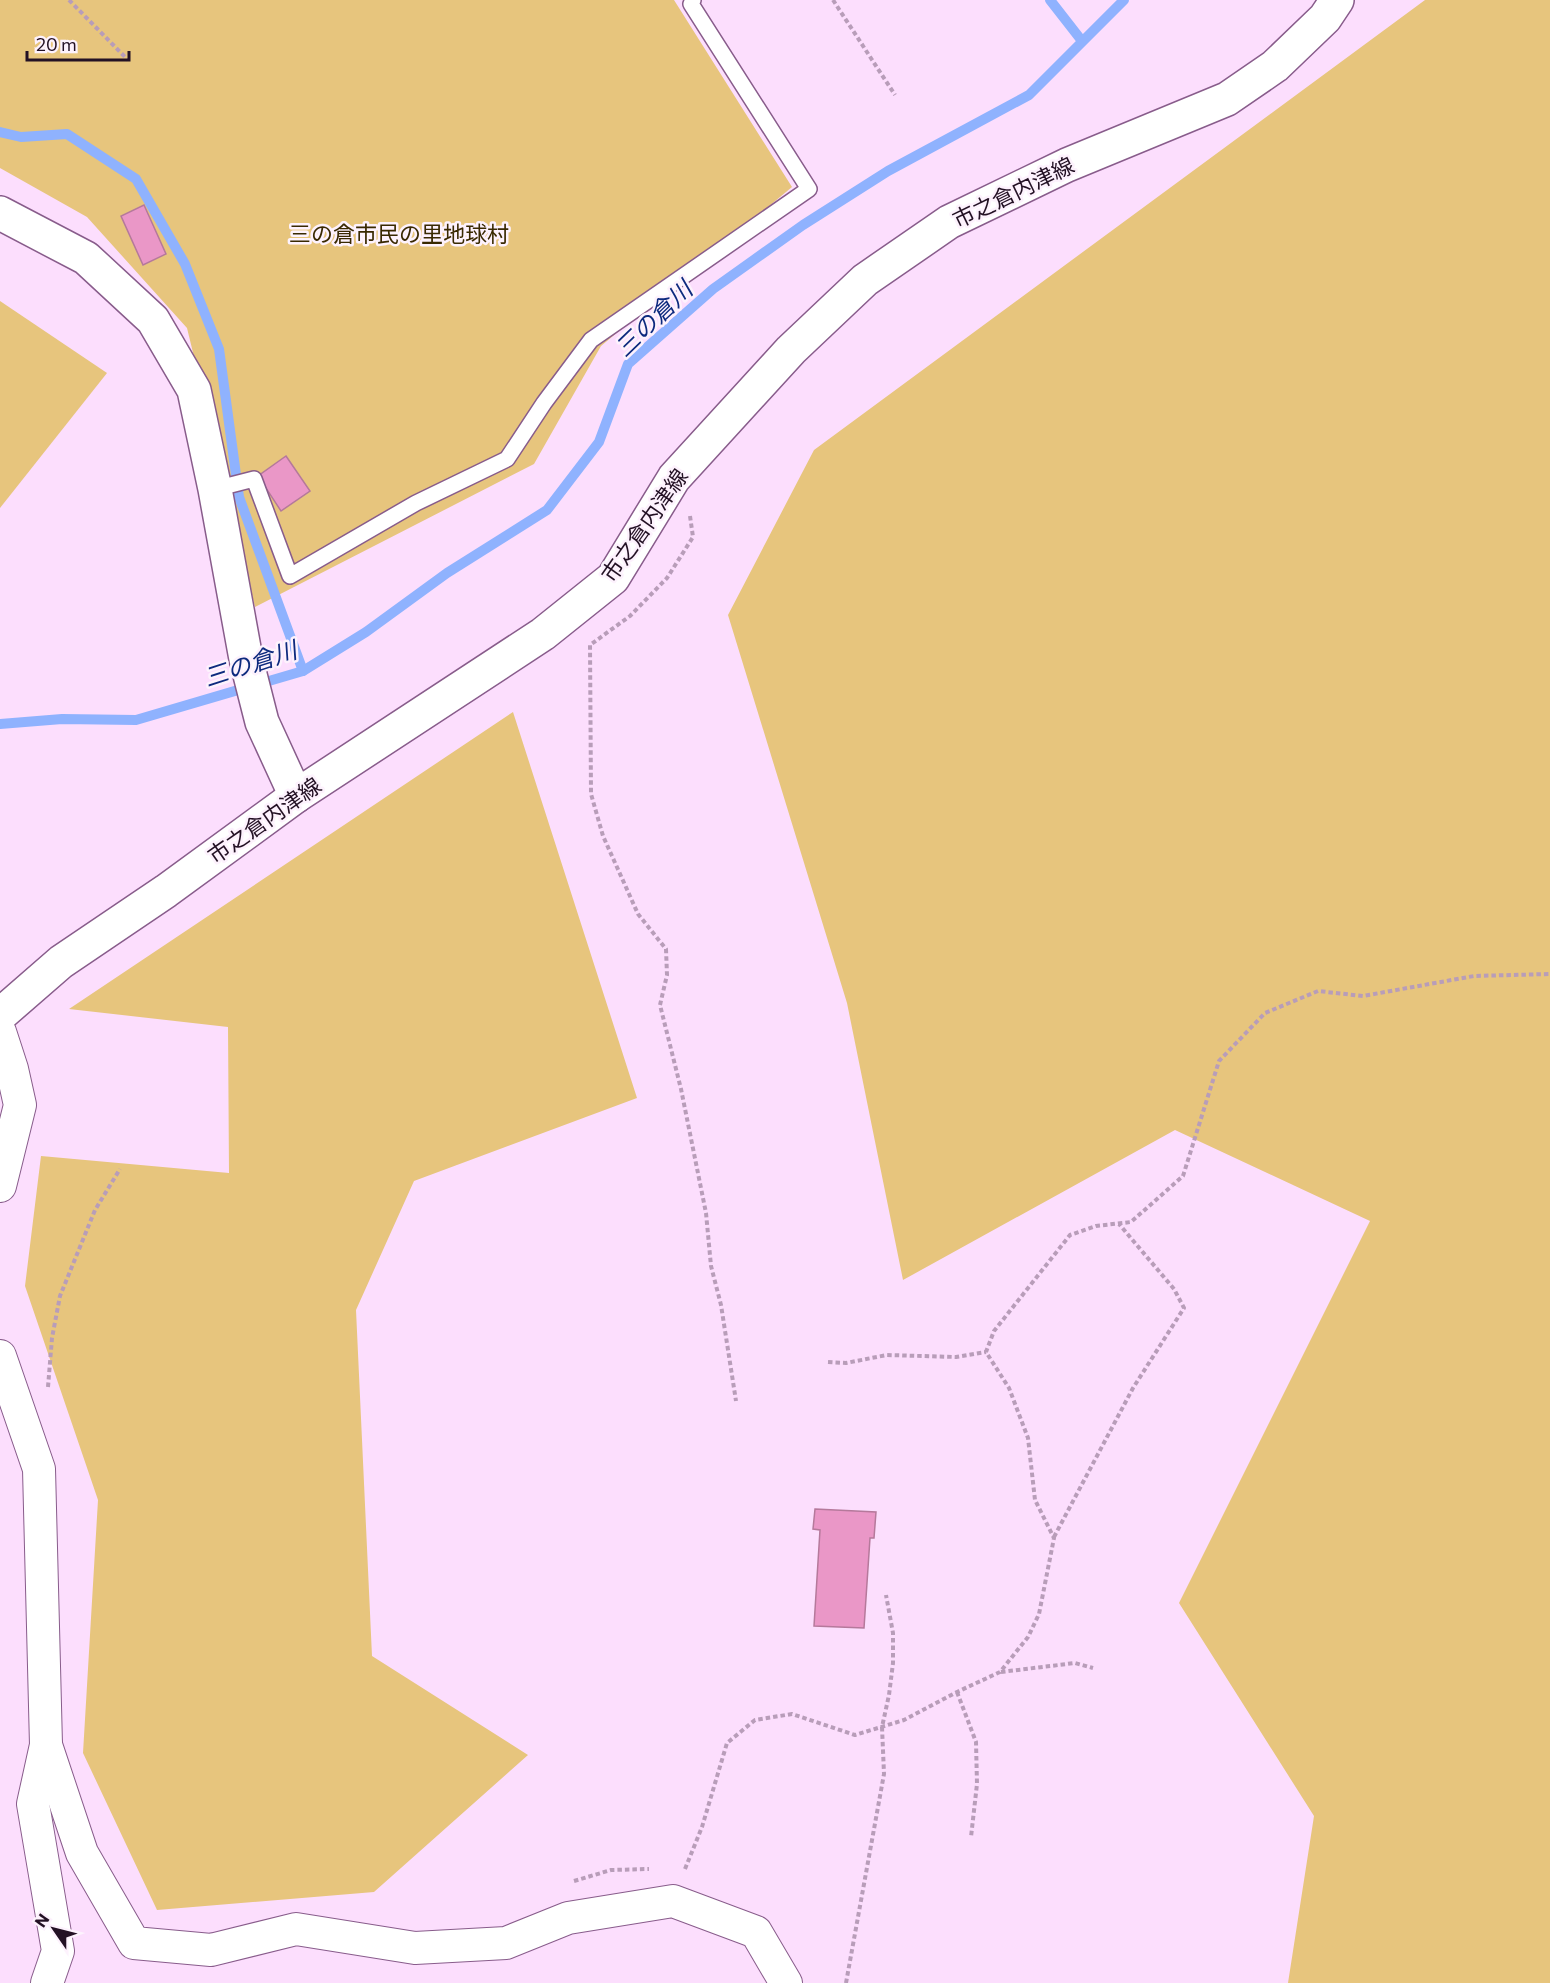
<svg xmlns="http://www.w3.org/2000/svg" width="1550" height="1983" font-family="Commissioner,'Noto Sans JP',sans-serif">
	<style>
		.green { fill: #e7c57d }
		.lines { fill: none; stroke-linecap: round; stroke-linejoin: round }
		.stream { stroke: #8fb2fe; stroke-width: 10 }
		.building { fill: #ea97c7; stroke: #b5799b; stroke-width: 1.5 }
		.lane-casing { stroke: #885c8b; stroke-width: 18 }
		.street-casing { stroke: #885c8b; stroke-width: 34 }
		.secondary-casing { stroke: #885c8b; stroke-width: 36 }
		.path { stroke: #b89db9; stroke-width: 4; stroke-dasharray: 4.5 3; stroke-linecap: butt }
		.lane { stroke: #fff; stroke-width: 15 }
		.street { stroke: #fff; stroke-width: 32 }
		.secondary { stroke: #fff; stroke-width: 33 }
		.labels { text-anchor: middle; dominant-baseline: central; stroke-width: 5; stroke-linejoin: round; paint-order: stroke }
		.street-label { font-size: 22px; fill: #231124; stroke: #fdf2fd }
		.park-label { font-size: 22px; fill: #392901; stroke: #fdf2fd }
		.water-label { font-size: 24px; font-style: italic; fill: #0d2a7e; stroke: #fdf2fd }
	</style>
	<rect width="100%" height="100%" fill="#fcdefd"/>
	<g class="green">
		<path d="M 0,0 L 674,0 L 792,187 L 601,346 L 534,464 L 255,607 L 187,328 L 87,217 L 0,168 Z"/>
		<path d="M 1425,0 L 1550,0 L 1550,1983 L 1288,1983 L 1314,1816 L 1179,1603 L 1370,1221 L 1175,1130 L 903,1280 L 847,1003 L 728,615 L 814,450 Z"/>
		<path d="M 0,301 L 107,373 L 0,508 Z"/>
		<path d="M 513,712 L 637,1098 L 414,1181 L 356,1310 L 372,1656 L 528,1755 L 374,1892 L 157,1910 L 83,1753 L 98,1500 L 25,1286 L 41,1156 L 229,1173 L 228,1027 L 69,1009 Z"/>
	</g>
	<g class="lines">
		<g class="stream">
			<path d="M 1050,0 L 1082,41"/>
			<path d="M 0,132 L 21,137 L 67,134 L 136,179 L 185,264 L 219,349 L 239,497 L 303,671"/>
			<path d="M 0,724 L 62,719 L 136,720 L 303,671 L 366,632 L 447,573 L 547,510 L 599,442 L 628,364 L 713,289 L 803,225 L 888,171 L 1029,95 L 1124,0"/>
		</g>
	</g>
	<g class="building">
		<path d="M 144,205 L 166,254 L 143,265 L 121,216 Z"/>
		<path d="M 286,456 L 310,491 L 281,511 L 258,476 Z"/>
		<path d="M 815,1509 L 876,1512 L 874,1538 L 870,1538 L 864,1628 L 814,1626 L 820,1530 L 813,1529 Z"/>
	</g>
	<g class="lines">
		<g class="lane-casing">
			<path id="lane" d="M 215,489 L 254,479 L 290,576 L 416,503 L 507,459 L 544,403 L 591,340 L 809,189 L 691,4 L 693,0"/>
		</g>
		<g class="street-casing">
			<g id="street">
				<path d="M 0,1032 L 12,1069 L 20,1105 L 0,1186"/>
				<path d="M 0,1356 L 39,1469 L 46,1745 L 33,1804 L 58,1951 L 47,1983"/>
				<path d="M 46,1745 L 82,1853 L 134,1943 L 211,1950 L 296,1929 L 415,1948 L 506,1943 L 568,1918 L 673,1901 L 756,1932 L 786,1983"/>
			</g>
		</g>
		<g class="secondary-casing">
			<g id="secondary">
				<path d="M 0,213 L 86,258 L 153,320 L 194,390 L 215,489 L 246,659 L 262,722 L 296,796"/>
				<path d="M 0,1015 L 61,962 L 166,891 L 296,796 L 543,634 L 613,578 L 674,478 L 791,350 L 865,280 L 949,222 L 1067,165 L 1227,99 L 1275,66 L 1325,18 L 1337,0"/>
			</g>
		</g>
		<g class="path">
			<path d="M 69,0 L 128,60"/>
			<path d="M 833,0 L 895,95"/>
			<path d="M 690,516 L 693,537 L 667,578 L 630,616 L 590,645 L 591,794 L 603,836 L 638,914 L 666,949 L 667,975 L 660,1005 L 681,1089 L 706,1213 L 711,1266 L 721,1305 L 736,1401"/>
			<path d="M 828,1362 L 846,1363 L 887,1355 L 956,1357 L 986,1352"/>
			<path d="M 48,1387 L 52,1338 L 60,1296 L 95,1210 L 120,1169"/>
			<path d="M 1054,1537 L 1133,1388 L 1184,1308 L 1174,1289 L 1119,1224"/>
			<path d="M 1001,1672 L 1075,1663 L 1093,1668"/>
			<path d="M 957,1692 L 976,1742 L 977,1784 L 971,1837"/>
			<path d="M 685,1869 L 702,1827 L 727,1743 L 755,1720 L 792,1714 L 855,1735 L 904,1720 L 957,1692 L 1000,1672 L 1028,1637 L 1039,1614 L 1054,1538 L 1035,1500 L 1028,1438 L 1009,1388 L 986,1352 L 994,1331 L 1070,1235 L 1096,1226 L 1131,1222 L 1183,1176 L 1219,1061 L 1265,1013 L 1318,991 L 1363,996 L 1474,976 L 1550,974"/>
			<path d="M 574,1881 L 611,1870 L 649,1869"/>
			<path d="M 846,1983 L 884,1774 L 882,1727 L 889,1695 L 893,1663 L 893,1633 L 886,1595"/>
		</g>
		<use href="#lane" class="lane"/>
		<use href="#street" class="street"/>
		<use href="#secondary" class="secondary"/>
	</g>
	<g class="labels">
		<g class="street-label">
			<text transform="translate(1013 192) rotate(-26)">市之倉内津線</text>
			<text transform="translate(644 525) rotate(-55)">市之倉内津線</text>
			<text transform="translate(264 820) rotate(-35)">市之倉内津線</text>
		</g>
		<g class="park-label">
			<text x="399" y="233">三の倉市民の里地球村</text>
		</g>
		<g class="water-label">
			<text transform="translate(653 318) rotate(-44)">三の倉川</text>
			<text transform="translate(250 663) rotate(-18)">三の倉川</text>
		</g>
	</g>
	<g transform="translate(54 1929) rotate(305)" stroke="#fdf2fd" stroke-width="4.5" paint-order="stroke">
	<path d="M0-4.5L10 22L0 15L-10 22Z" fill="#231124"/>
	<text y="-9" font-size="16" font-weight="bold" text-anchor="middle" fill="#231124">N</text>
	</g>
	<path d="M27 51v9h102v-9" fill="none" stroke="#231124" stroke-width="3"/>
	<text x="36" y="51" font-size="18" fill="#231124" stroke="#fdf2fd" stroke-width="4.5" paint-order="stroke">20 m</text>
</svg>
